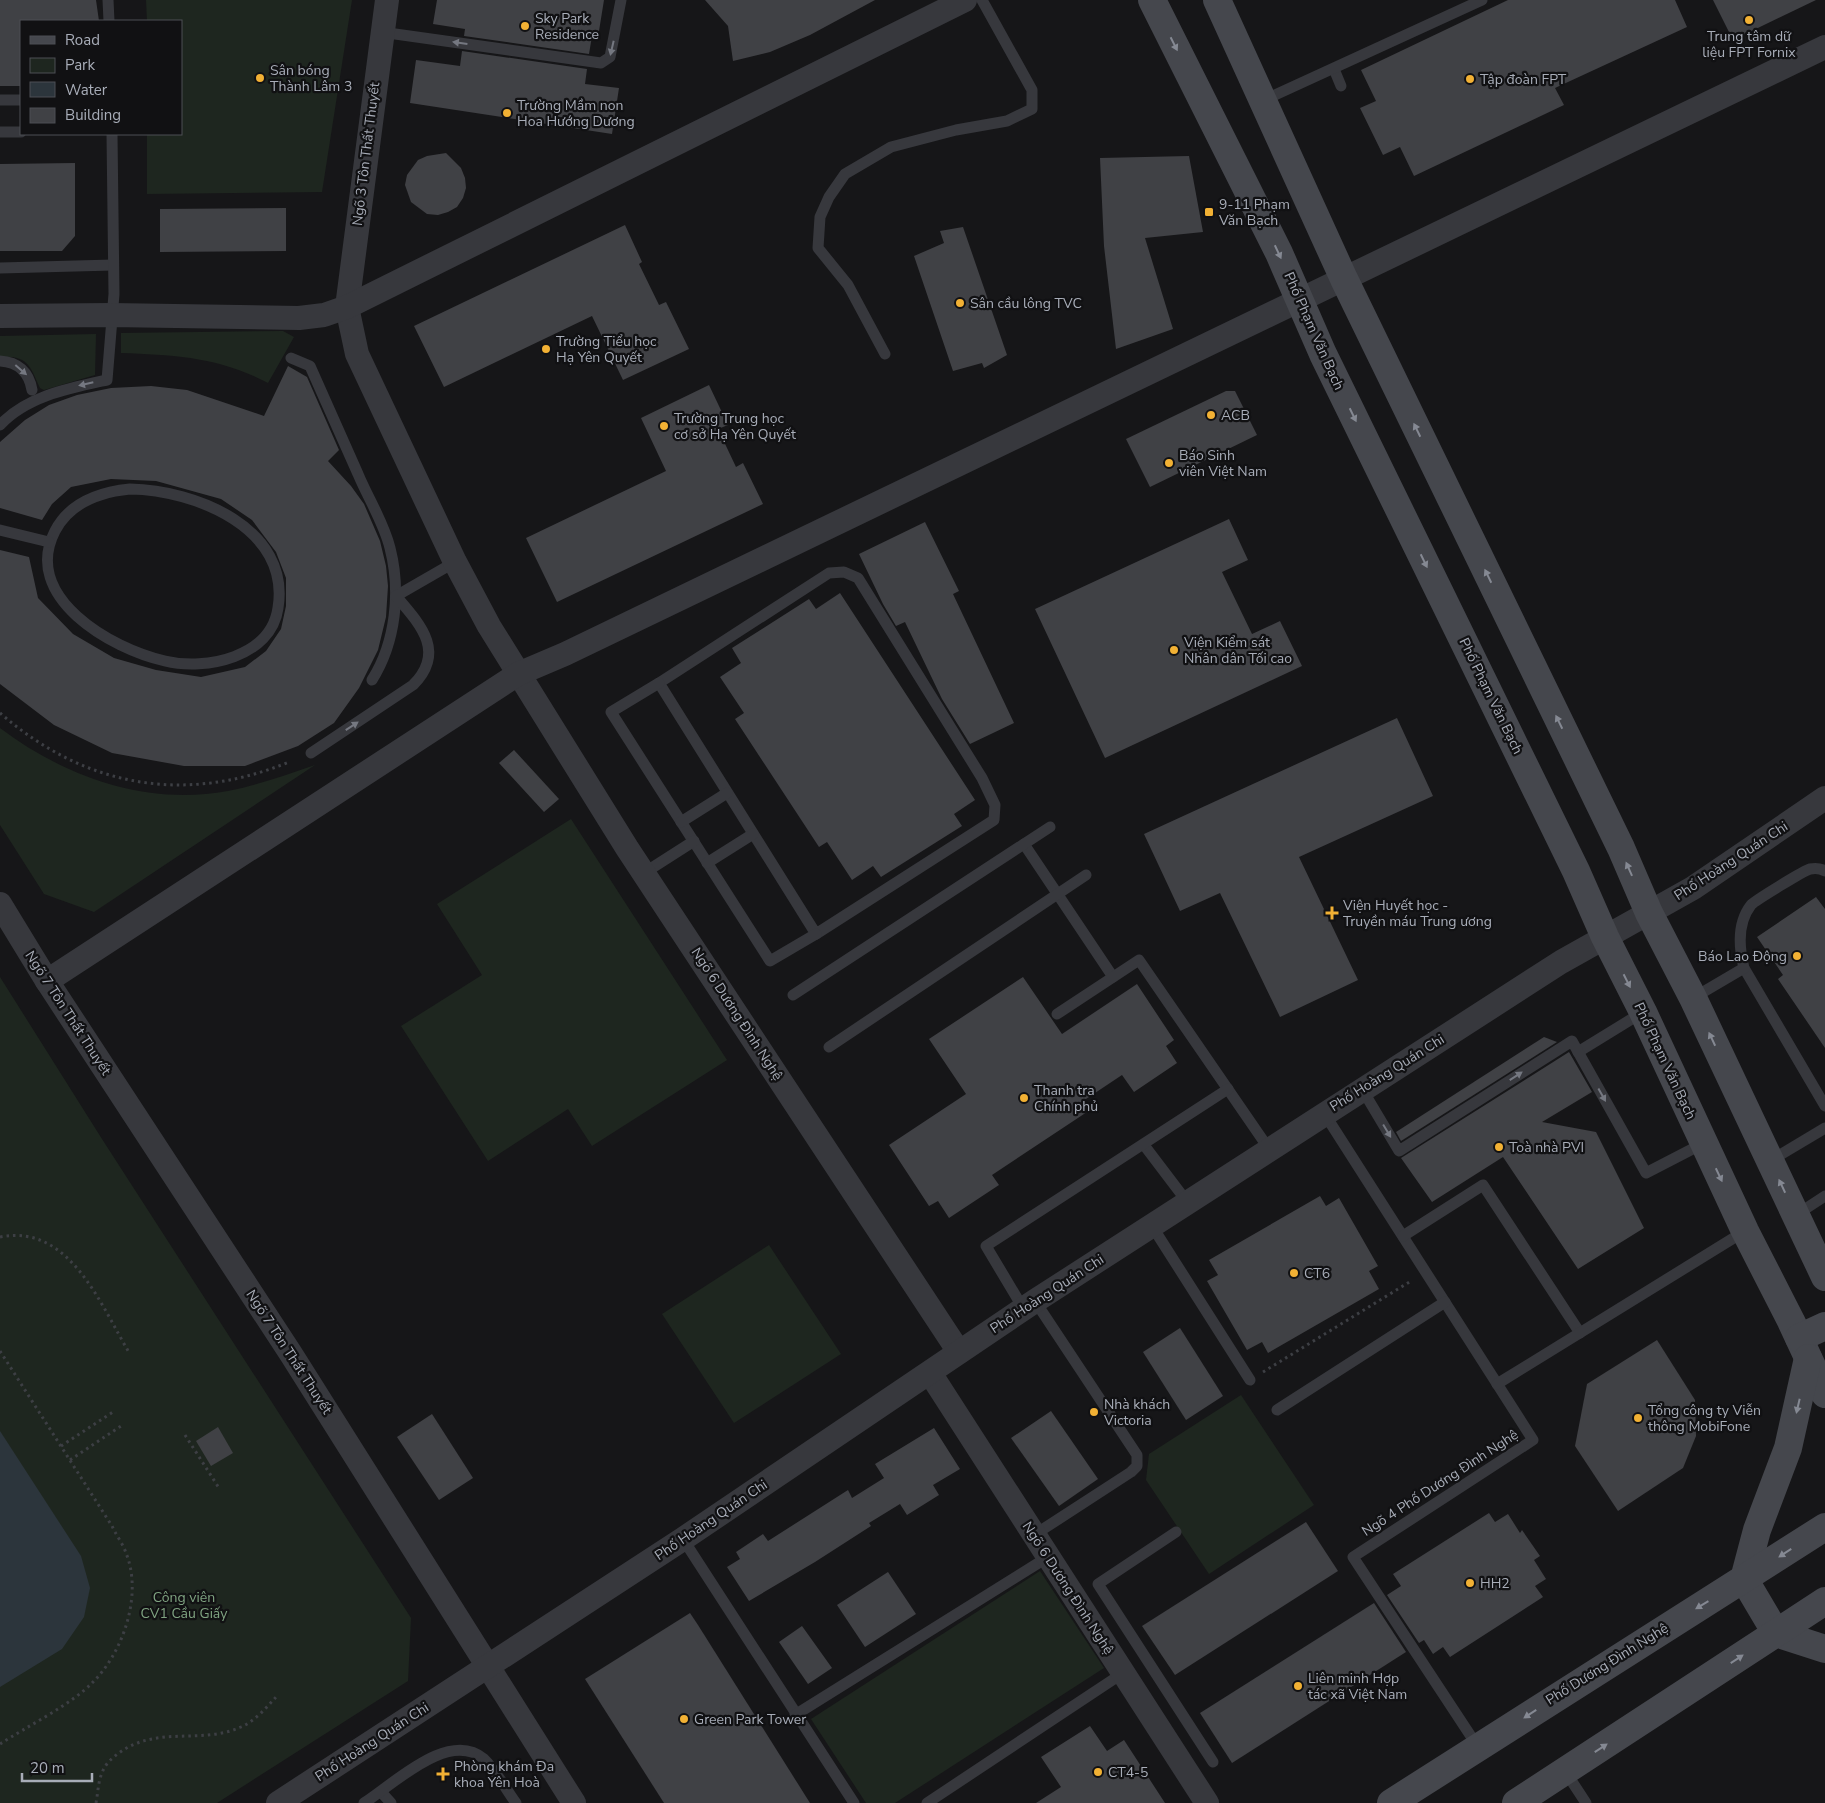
<svg xmlns="http://www.w3.org/2000/svg" width="1825" height="1803" font-family="'Nunito Sans',sans-serif">
	<style>
		.green { fill: #1e261f }
		.water { fill: #2c353c }
		.building { fill: #404145 }
		.lines { fill: none; stroke-linecap: round; stroke-linejoin: round }
		.path { stroke: #3d3f44; stroke-width: 3; stroke-dasharray: 2.5 4; stroke-linecap: butt }
		.lane { stroke: #37383d; stroke-width: 11 }
		.street { stroke: #37383d; stroke-width: 24 }
		.secondary { stroke: #45474d; stroke-width: 28 }
		.oneway { fill: #757881 }
		.oneway2 { fill: #858993 }
		.poi-dot { fill: #f2b134; stroke: #111113; stroke-width: 2 }
		.labels { text-anchor: middle; dominant-baseline: central; stroke-width: 4.5; stroke-linejoin: round; paint-order: stroke }
		.poi-label { font-size: 14px; fill: #a8adb8; stroke: #111113; text-anchor: start }
		.street-label { font-size: 14px; fill: #a8adb8; stroke: #111113 }
		.park-label { font-size: 14px; fill: #7fa381; stroke: #111113 }
	</style>
	<rect width="100%" height="100%" fill="#161618"/>
	<g class="green">
		<path d="M 146,0 L 352,0 L 322,192 L 147,194 L 147,134 L 181,134 L 181,21 L 147,21 Z"/>
		<path d="M 283,331 L 294,337 L 268,383 C 219,357 175,355 121,353 L 121,333 Z"/>
		<path d="M 96,334 L 95,375 L 44,390 L 40,388 C 30,367 29,355 0,357 L 0,336 Z"/>
		<path d="M 0,728 C 65,777 146,806 228,791 C 258,785 286,775 315,765 L 94,912 L 44,894 L 0,825 Z"/>
		<path d="M 571,819 L 727,1060 L 592,1146 L 568,1109 L 488,1161 L 401,1026 L 482,975 L 437,904 Z"/>
		<path d="M 0,977 L 102,1139 L 411,1618 L 408,1681 L 217,1803 L 0,1803 Z"/>
		<path d="M 769,1245 L 841,1354 L 734,1423 L 662,1314 Z"/>
		<path d="M 1241,1395 L 1314,1505 L 1209,1574 L 1146,1480 L 1149,1454 Z"/>
		<path d="M 1040,1571 L 1104,1668 L 895,1803 L 866,1803 L 811,1719 Z"/>
	</g>
	<path class="water" d="M 0,1431 L 81,1556 L 90,1588 L 84,1617 L 62,1649 L 0,1687 Z"/>
	<g class="building">
		<path d="M 0,0 L 96,0 L 99,21 L 21,21 L 21,86 L 0,86 Z"/>
		<path d="M 437,0 L 604,0 L 599,31 L 593,30 L 589,54 L 464,36 L 465,29 L 433,24 Z"/>
		<path d="M 705,0 L 875,0 L 810,35 L 770,52 L 733,61 L 728,26 Z"/>
		<path d="M 1508,0 L 1675,0 L 1687,27 L 1555,88 L 1564,105 L 1414,176 L 1400,147 L 1383,155 L 1360,108 L 1376,101 L 1361,70 Z"/>
		<path d="M 1713,0 L 1816,0 L 1733,40 Z"/>
		<path d="M 462,51 L 587,69 L 585,84 L 619,88 L 612,134 L 410,103 L 416,60 L 460,66 Z"/>
		<path d="M 446,153 L 461,168 L 465,178 L 466,188 L 463,198 L 457,207 L 448,212 L 438,215 L 427,214 L 411,202 L 405,185 L 407,175 L 418,160 L 427,156 Z"/>
		<path d="M 1189,156 L 1203,232 L 1145,238 L 1173,329 L 1116,349 L 1104,246 L 1100,158 Z"/>
		<path d="M 75,163 L 75,236 L 62,251 L 0,251 L 0,164 Z"/>
		<path d="M 286,208 L 286,251 L 160,252 L 160,209 Z"/>
		<path d="M 625,225 L 642,262 L 639,264 L 659,305 L 666,302 L 689,349 L 623,380 L 592,316 L 444,387 L 414,326 Z"/>
		<path d="M 963,227 L 1007,355 L 984,368 L 982,363 L 953,371 L 914,256 L 944,243 L 940,231 Z"/>
		<path d="M 288,366 L 307,377 L 339,450 L 328,461 L 351,486 L 364,504 L 380,541 L 386,566 L 388,586 L 386,617 L 378,650 L 359,688 L 334,723 L 298,746 L 245,766 L 184,766 L 112,753 L 54,725 L 0,684 L 0,550 L 29,557 L 38,598 L 73,634 L 114,658 L 156,670 L 201,677 L 245,667 L 266,651 L 281,629 L 286,606 L 286,578 L 276,552 L 252,520 L 221,499 L 156,481 L 111,479 L 71,487 L 52,504 L 42,520 L 0,508 L 0,442 L 25,420 L 49,405 L 77,395 L 111,388 L 151,386 L 187,390 L 264,416 Z"/>
		<path d="M 709,385 L 728,425 L 718,429 L 736,467 L 743,463 L 763,504 L 557,602 L 526,538 L 666,471 L 641,418 Z"/>
		<path d="M 1226,391 L 1235,391 L 1257,435 L 1150,487 L 1126,439 Z"/>
		<path d="M 1229,519 L 1248,560 L 1222,572 L 1252,634 L 1280,621 L 1302,666 L 1105,758 L 1035,609 Z"/>
		<path d="M 925,522 L 959,591 L 953,594 L 1014,723 L 970,744 L 942,699 L 905,622 L 896,626 L 883,604 L 859,554 Z"/>
		<path d="M 840,593 L 975,800 L 954,814 L 962,826 L 881,877 L 873,866 L 852,880 L 827,842 L 819,847 L 735,719 L 744,713 L 720,677 L 741,663 L 732,648 L 809,599 L 816,609 Z"/>
		<path d="M 1397,718 L 1433,796 L 1299,857 L 1358,980 L 1280,1017 L 1220,893 L 1180,911 L 1144,834 Z"/>
		<path d="M 514,750 L 559,799 L 544,812 L 499,763 Z"/>
		<path d="M 1816,897 L 1825,909 L 1825,1048 L 1778,979 L 1783,975 L 1757,937 Z"/>
		<path d="M 1023,977 L 1062,1034 L 1137,984 L 1174,1040 L 1166,1046 L 1177,1063 L 1134,1092 L 1122,1075 L 1083,1101 L 1090,1110 L 992,1175 L 999,1185 L 949,1218 L 938,1201 L 929,1206 L 889,1145 L 966,1094 L 929,1039 Z"/>
		<path d="M 1544,1037 L 1557,1042 L 1401,1141 L 1396,1132 Z"/>
		<path d="M 1569,1052 L 1592,1092 L 1542,1122 L 1596,1132 L 1644,1228 L 1578,1269 L 1503,1157 L 1432,1202 L 1401,1158 Z"/>
		<path d="M 1320,1196 L 1326,1206 L 1339,1198 L 1378,1266 L 1369,1271 L 1379,1289 L 1268,1353 L 1262,1342 L 1247,1350 L 1207,1281 L 1218,1275 L 1209,1260 Z"/>
		<path d="M 1180,1328 L 1223,1396 L 1186,1420 L 1143,1352 Z"/>
		<path d="M 1657,1340 L 1695,1400 L 1696,1436 L 1683,1468 L 1618,1511 L 1575,1446 L 1587,1384 Z"/>
		<path d="M 1051,1411 L 1098,1479 L 1059,1506 L 1011,1438 Z"/>
		<path d="M 432,1414 L 473,1478 L 439,1500 L 397,1437 Z"/>
		<path d="M 218,1427 L 233,1453 L 211,1466 L 196,1441 Z"/>
		<path d="M 934,1428 L 960,1469 L 933,1485 L 939,1495 L 907,1515 L 900,1504 L 869,1523 L 871,1526 L 815,1562 L 749,1601 L 727,1567 L 740,1559 L 736,1552 L 763,1534 L 768,1541 L 848,1490 L 852,1498 L 884,1478 L 875,1464 Z"/>
		<path d="M 1489,1513 L 1495,1522 L 1508,1514 L 1520,1533 L 1522,1530 L 1540,1556 L 1534,1560 L 1546,1579 L 1535,1586 L 1543,1597 L 1450,1657 L 1443,1647 L 1433,1654 L 1424,1640 L 1419,1643 L 1387,1595 L 1401,1586 L 1393,1574 Z"/>
		<path d="M 1306,1522 L 1338,1571 L 1175,1675 L 1142,1626 Z"/>
		<path d="M 888,1572 L 916,1614 L 865,1647 L 837,1605 Z"/>
		<path d="M 1374,1603 L 1406,1652 L 1232,1763 L 1200,1713 Z"/>
		<path d="M 690,1613 L 698,1625 L 810,1803 L 664,1803 L 585,1679 Z"/>
		<path d="M 802,1626 L 832,1668 L 808,1684 L 779,1642 Z"/>
		<path d="M 1090,1726 L 1107,1751 L 1124,1740 L 1165,1803 L 1036,1803 L 1061,1787 L 1041,1757 Z"/>
	</g>
	<g class="lines">
		<g class="path">
			<path d="M 0,713 C 85,787 184,805 289,762"/>
			<path d="M 0,1237 C 70,1223 101,1306 130,1354"/>
			<path d="M 0,1351 L 112,1526 C 116,1535 123,1544 126,1553 C 143,1595 123,1653 92,1683 C 72,1704 26,1727 0,1744"/>
			<path d="M 1263,1372 L 1411,1281"/>
			<path d="M 185,1435 L 219,1488"/>
			<path d="M 61,1446 L 113,1412"/>
			<path d="M 70,1460 L 121,1426"/>
			<path d="M 96,1803 C 98,1793 98,1782 102,1773 C 105,1764 112,1758 119,1753 C 157,1725 201,1745 241,1727 C 255,1721 266,1708 276,1697"/>
		</g>
		<g class="lane">
			<path d="M 108,0 L 109,21"/>
			<path d="M 381,32 L 601,63 L 610,57 L 621,0"/>
			<path d="M 1334,69 L 1341,86"/>
			<path d="M 0,100 L 21,100"/>
			<path d="M 1264,100 L 1482,0"/>
			<path d="M 0,132 L 21,132"/>
			<path d="M 0,268 L 113,265"/>
			<path d="M 885,354 L 848,285 L 818,248 L 820,217 L 829,197 L 845,174 L 891,147 L 956,130 L 1007,121 L 1032,109 L 1032,90 L 982,0"/>
			<path d="M 291,358 L 310,366 C 326,402 342,438 358,474 C 368,498 384,523 390,548 C 401,591 396,642 372,680"/>
			<path d="M 0,361 C 18,362 29,372 32,390"/>
			<path d="M 0,425 C 27,396 70,388 107,380 L 114,294 L 112,134"/>
			<path d="M 130,489 C 195,490 291,528 278,608 C 271,657 206,671 165,661 C 111,649 21,597 55,531 C 70,502 100,492 130,489 Z"/>
			<path d="M 0,530 L 49,542"/>
			<path d="M 844,572 L 858,578 L 982,778 L 995,805 L 994,820 L 816,934 L 659,683 L 829,573 Z"/>
			<path d="M 659,683 L 611,712 L 770,961 L 816,934"/>
			<path d="M 311,753 L 413,685 C 446,652 421,625 396,596 L 455,562"/>
			<path d="M 681,822 L 727,793"/>
			<path d="M 1024,844 L 1113,977"/>
			<path d="M 707,863 L 753,834"/>
			<path d="M 1825,871 C 1820,868 1815,868 1810,869 C 1805,870 1754,901 1751,905 C 1737,923 1739,948 1744,968 L 1825,1106"/>
			<path d="M 644,873 L 694,841"/>
			<path d="M 793,995 L 1050,827"/>
			<path d="M 1693,998 L 1744,968"/>
			<path d="M 1057,1014 L 1139,960 L 1269,1149"/>
			<path d="M 829,1047 L 1086,875"/>
			<path d="M 1578,1052 L 1643,1012"/>
			<path d="M 1362,1089 L 1399,1151 L 1572,1041 L 1646,1173 L 1704,1143"/>
			<path d="M 1324,1113 L 1533,1440 L 1353,1557 L 1478,1747"/>
			<path d="M 1144,1145 L 1188,1203"/>
			<path d="M 1770,1161 L 1825,1128"/>
			<path d="M 1796,1215 L 1825,1196"/>
			<path d="M 1152,1226 L 1250,1380"/>
			<path d="M 1403,1236 L 1483,1185 L 1580,1333"/>
			<path d="M 1023,1308 L 986,1246 L 1228,1089"/>
			<path d="M 1497,1384 L 1745,1231"/>
			<path d="M 1277,1410 L 1445,1302"/>
			<path d="M 1176,1532 L 1098,1584 L 1213,1762"/>
			<path d="M 1034,1535 L 1131,1472 L 1137,1466 L 1137,1455 L 1035,1301"/>
			<path d="M 683,1539 L 854,1803"/>
			<path d="M 795,1715 L 1048,1557"/>
			<path d="M 1565,1771 L 1586,1803"/>
			<path d="M 381,1792 L 391,1803"/>
			<path d="M 364,1803 C 394,1784 449,1729 484,1759 C 495,1769 507,1791 516,1803"/>
			<path d="M 927,1803 L 1123,1673"/>
		</g>
		<g class="street">
			<path d="M 387,0 L 347,307 L 357,354 L 455,562 L 489,626 L 627,848 L 959,1352"/>
			<path d="M 0,316 L 111,315 L 299,318 L 324,315 L 347,307 L 965,0"/>
			<path d="M 0,904 L 47,981 L 291,1354 L 574,1803"/>
			<path d="M 47,981 L 518,674 L 565,654 L 1825,47"/>
			<path d="M 930,1373 L 1207,1803"/>
			<path d="M 278,1803 L 683,1539 L 1035,1301 L 1561,962 L 1693,888 L 1825,798"/>
		</g>
		<g class="secondary">
			<path d="M 1152,0 L 1279,253 L 1323,354 L 1576,871 L 1605,937 L 1643,1012 L 1745,1231 L 1791,1321 L 1825,1394"/>
			<path d="M 1217,0 L 1344,279 L 1621,848 L 1649,913 L 1693,998 L 1825,1277"/>
			<path d="M 1799,1338 L 1825,1326"/>
			<path d="M 1808,1358 L 1788,1448 L 1757,1530 L 1744,1579 L 1776,1633 L 1825,1649"/>
			<path d="M 1391,1803 L 1825,1527"/>
			<path d="M 1516,1803 L 1825,1601"/>
		</g>
	</g>
	<defs><path id="oneway-solid" d="M-6-.8H1V-3.2L6.5 0L1 3.2V.8H-6Z" transform="scale(1.25)"/></defs>
	<g class="oneway">
		<use href="#oneway-solid" transform="translate(460 43) rotate(-172)"/>
		<use href="#oneway-solid" transform="translate(612 48) rotate(103)"/>
		<use href="#oneway-solid" transform="translate(21 370) rotate(41)"/>
		<use href="#oneway-solid" transform="translate(86 384) rotate(167)"/>
		<use href="#oneway-solid" transform="translate(352 726) rotate(-33)"/>
		<use href="#oneway-solid" transform="translate(1516 1076) rotate(-33)"/>
		<use href="#oneway-solid" transform="translate(1602 1095) rotate(61)"/>
		<use href="#oneway-solid" transform="translate(1387 1131) rotate(59)"/>
	</g>
	<g class="oneway2">
		<use href="#oneway-solid" transform="translate(1174 44) rotate(63)"/>
		<use href="#oneway-solid" transform="translate(1278 252) rotate(65)"/>
		<use href="#oneway-solid" transform="translate(1353 415) rotate(64)"/>
		<use href="#oneway-solid" transform="translate(1417 430) rotate(-116)"/>
		<use href="#oneway-solid" transform="translate(1424 561) rotate(64)"/>
		<use href="#oneway-solid" transform="translate(1488 576) rotate(-116)"/>
		<use href="#oneway-solid" transform="translate(1559 722) rotate(-116)"/>
		<use href="#oneway-solid" transform="translate(1629 869) rotate(-114)"/>
		<use href="#oneway-solid" transform="translate(1627 981) rotate(63)"/>
		<use href="#oneway-solid" transform="translate(1712 1039) rotate(-115)"/>
		<use href="#oneway-solid" transform="translate(1719 1175) rotate(65)"/>
		<use href="#oneway-solid" transform="translate(1782 1186) rotate(-115)"/>
		<use href="#oneway-solid" transform="translate(1798 1406) rotate(103)"/>
		<use href="#oneway-solid" transform="translate(1785 1553) rotate(147)"/>
		<use href="#oneway-solid" transform="translate(1702 1605) rotate(149)"/>
		<use href="#oneway-solid" transform="translate(1737 1659) rotate(-33)"/>
		<use href="#oneway-solid" transform="translate(1530 1714) rotate(147)"/>
		<use href="#oneway-solid" transform="translate(1601 1748) rotate(-33)"/>
	</g>
	<g class="poi-dot">
		<circle cx="1749" cy="20" r="5"/>
		<circle cx="525" cy="26" r="5"/>
		<circle cx="260" cy="78" r="5"/>
		<circle cx="1470" cy="79" r="5"/>
		<circle cx="507" cy="113" r="5"/>
		<rect x="1204" y="207" width="10" height="10" rx="2.5"/>
		<circle cx="960" cy="303" r="5"/>
		<circle cx="546" cy="349" r="5"/>
		<circle cx="1211" cy="415" r="5"/>
		<circle cx="664" cy="426" r="5"/>
		<circle cx="1169" cy="463" r="5"/>
		<circle cx="1174" cy="650" r="5"/>
		<path d="M1329.5 905.5h5v5h5v5h-5v5h-5v-5h-5v-5h5z"/>
		<circle cx="1797" cy="956" r="5"/>
		<circle cx="1024" cy="1098" r="5"/>
		<circle cx="1499" cy="1147" r="5"/>
		<circle cx="1294" cy="1273" r="5"/>
		<circle cx="1094" cy="1412" r="5"/>
		<circle cx="1638" cy="1418" r="5"/>
		<circle cx="1470" cy="1583" r="5"/>
		<circle cx="1298" cy="1686" r="5"/>
		<circle cx="684" cy="1719" r="5"/>
		<circle cx="1098" cy="1772" r="5"/>
		<path d="M440.5 1766.5h5v5h5v5h-5v5h-5v-5h-5v-5h5z"/>
	</g>
	<g class="labels">
		<g class="poi-label">
			<text x="535" y="18">Sky Park<tspan x="535" dy="16">Residence</tspan></text>
			<text x="1749" y="36" text-anchor="middle">Trung tâm dữ<tspan x="1749" dy="16">liệu FPT Fornix</tspan></text>
			<text x="270" y="70">Sân bóng<tspan x="270" dy="16">Thành Lâm 3</tspan></text>
			<text x="1480" y="79">Tập đoàn FPT</text>
			<text x="517" y="105">Trường Mầm non<tspan x="517" dy="16">Hoa Hướng Dương</tspan></text>
			<text x="1219" y="204">9-11 Phạm<tspan x="1219" dy="16">Văn Bạch</tspan></text>
			<text x="970" y="303">Sân cầu lông TVC</text>
			<text x="556" y="341">Trường Tiểu học<tspan x="556" dy="16">Hạ Yên Quyết</tspan></text>
			<text x="1221" y="415">ACB</text>
			<text x="674" y="418">Trường Trung học<tspan x="674" dy="16">cơ sở Hạ Yên Quyết</tspan></text>
			<text x="1179" y="455">Báo Sinh<tspan x="1179" dy="16">viên Việt Nam</tspan></text>
			<text x="1184" y="642">Viện Kiểm sát<tspan x="1184" dy="16">Nhân dân Tối cao</tspan></text>
			<text x="1343" y="905">Viện Huyết học -<tspan x="1343" dy="16">Truyền máu Trung ương</tspan></text>
			<text x="1787" y="956" text-anchor="end">Báo Lao Động</text>
			<text x="1034" y="1090">Thanh tra<tspan x="1034" dy="16">Chính phủ</tspan></text>
			<text x="1509" y="1147">Toà nhà PVI</text>
			<text x="1304" y="1273">CT6</text>
			<text x="1104" y="1404">Nhà khách<tspan x="1104" dy="16">Victoria</tspan></text>
			<text x="1648" y="1410">Tổng công ty Viễn<tspan x="1648" dy="16">thông MobiFone</tspan></text>
			<text x="1480" y="1583">HH2</text>
			<text x="1308" y="1678">Liên minh Hợp<tspan x="1308" dy="16">tác xã Việt Nam</tspan></text>
			<text x="694" y="1719">Green Park Tower</text>
			<text x="454" y="1766">Phòng khám Đa<tspan x="454" dy="16">khoa Yên Hoà</tspan></text>
			<text x="1108" y="1772">CT4-5</text>
		</g>
		<g class="street-label">
			<text transform="translate(366 154) rotate(-83)">Ngõ 3 Tôn Thất Thuyết</text>
			<text transform="translate(1314 331) rotate(66)">Phố Phạm Văn Bạch</text>
			<text transform="translate(1491 696) rotate(64)">Phố Phạm Văn Bạch</text>
			<text transform="translate(1731 861) rotate(-33)">Phố Hoàng Quán Chi</text>
			<text transform="translate(68 1013) rotate(57)">Ngõ 7 Tôn Thất Thuyết</text>
			<text transform="translate(737 1014) rotate(57)">Ngõ 6 Dương Đình Nghệ</text>
			<text transform="translate(1665 1061) rotate(65)">Phố Phạm Văn Bạch</text>
			<text transform="translate(1387 1073) rotate(-32)">Phố Hoàng Quán Chi</text>
			<text transform="translate(1047 1294) rotate(-33)">Phố Hoàng Quán Chi</text>
			<text transform="translate(289 1352) rotate(57)">Ngõ 7 Tôn Thất Thuyết</text>
			<text transform="translate(1440 1483) rotate(-33)">Ngõ 4 Phố Dương Đình Nghệ</text>
			<text transform="translate(711 1520) rotate(-34)">Phố Hoàng Quán Chi</text>
			<text transform="translate(1068 1588) rotate(57)">Ngõ 6 Dương Đình Nghệ</text>
			<text transform="translate(1607 1664) rotate(-32)">Phố Dương Đình Nghệ</text>
			<text transform="translate(372 1742) rotate(-33)">Phố Hoàng Quán Chi</text>
		</g>
		<g class="park-label">
			<text x="184" y="1597">Công viên<tspan x="184" dy="16">CV1 Cầu Giấy</tspan></text>
		</g>
	</g>
	<rect x="20" y="20" width="162" height="115" fill="#111113" stroke="#4d4f55"/>
	<rect x="30" y="36" width="25" height="8" fill="#45474d" stroke="#4d4f55"/>
	<text x="65" y="45" font-size="15" fill="#a8adb8">Road</text>
	<rect x="30" y="58" width="25" height="15" fill="#1e261f" stroke="#4d4f55"/>
	<text x="65" y="70" font-size="15" fill="#a8adb8">Park</text>
	<rect x="30" y="82" width="25" height="15" fill="#2c353c" stroke="#4d4f55"/>
	<text x="65" y="95" font-size="15" fill="#a8adb8">Water</text>
	<rect x="30" y="108" width="25" height="15" fill="#404145" stroke="#4d4f55"/>
	<text x="65" y="120" font-size="15" fill="#a8adb8">Building</text>
	<path d="M22 1773v8h70v-8" fill="none" stroke="#a8adb8" stroke-width="2.5"/>
	<text x="30" y="1773" font-size="15" fill="#a8adb8" stroke="#111113" stroke-width="4" paint-order="stroke">20 m</text>
</svg>
